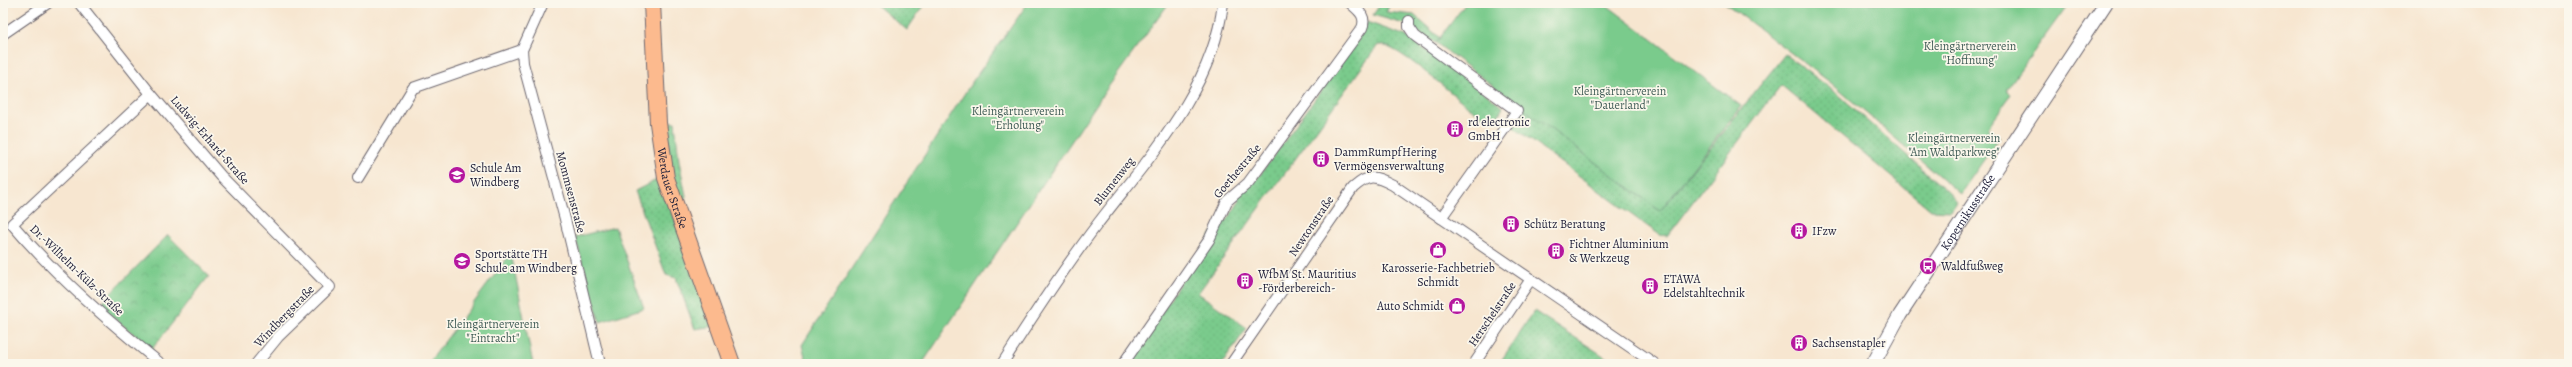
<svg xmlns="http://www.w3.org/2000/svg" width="2572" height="367" font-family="Alegreya,serif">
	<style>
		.grass { fill: url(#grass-dots); stroke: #4e7664 }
		.park { fill: url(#park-crowns); stroke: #4e7664 }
		.garden { fill: #7acb8c; stroke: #4e7664 }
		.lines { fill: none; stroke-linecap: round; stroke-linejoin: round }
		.minor-casing { stroke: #6d676f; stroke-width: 12 }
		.tertiary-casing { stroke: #6d676f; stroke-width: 15 }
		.primary-casing { stroke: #6d676f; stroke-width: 18 }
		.minor { stroke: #fff; stroke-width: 10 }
		.tertiary { stroke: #fff; stroke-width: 13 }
		.primary { stroke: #fcba8e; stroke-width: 16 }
		.labels { text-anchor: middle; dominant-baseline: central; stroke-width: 3.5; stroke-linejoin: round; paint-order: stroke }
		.park-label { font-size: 12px; fill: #415d57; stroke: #fbf7ec }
		.poi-label { font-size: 12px; fill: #22223b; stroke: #fbf7ec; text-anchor: start }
		.street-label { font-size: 12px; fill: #22223b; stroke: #fbf7ec }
	</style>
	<defs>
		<pattern id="grass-dots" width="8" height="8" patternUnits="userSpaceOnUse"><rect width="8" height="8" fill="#7acb8c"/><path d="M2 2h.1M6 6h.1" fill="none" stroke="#69ae7a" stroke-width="1.8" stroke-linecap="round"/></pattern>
		<pattern id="park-crowns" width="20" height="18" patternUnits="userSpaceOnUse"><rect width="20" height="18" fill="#7acb8c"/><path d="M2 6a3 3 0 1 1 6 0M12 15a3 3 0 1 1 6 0" fill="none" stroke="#69ae7a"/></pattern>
	</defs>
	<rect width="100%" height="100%" fill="#fbf7ec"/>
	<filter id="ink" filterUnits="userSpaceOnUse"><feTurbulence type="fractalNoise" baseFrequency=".025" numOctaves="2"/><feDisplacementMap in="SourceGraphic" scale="8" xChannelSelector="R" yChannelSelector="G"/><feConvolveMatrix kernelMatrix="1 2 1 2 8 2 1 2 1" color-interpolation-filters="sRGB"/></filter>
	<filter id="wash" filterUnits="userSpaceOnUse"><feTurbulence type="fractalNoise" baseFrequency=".012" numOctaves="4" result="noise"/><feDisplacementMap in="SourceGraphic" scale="16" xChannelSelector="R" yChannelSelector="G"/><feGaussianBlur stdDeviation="0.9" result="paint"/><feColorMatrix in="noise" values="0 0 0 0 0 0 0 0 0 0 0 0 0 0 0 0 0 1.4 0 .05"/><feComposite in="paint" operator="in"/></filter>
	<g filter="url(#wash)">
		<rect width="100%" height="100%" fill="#f7e6d0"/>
		<g class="grass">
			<path d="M 874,3 L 925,3 L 907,30 Z"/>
			<path d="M 1381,3 L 1391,3 L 1386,12 L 1414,15 L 1440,38 L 1436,43 L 1404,24 L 1373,15 Z"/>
			<path d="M 1367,22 L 1406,36 L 1496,101 L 1503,107 L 1498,117 C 1493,117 1488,118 1483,116 C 1462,106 1398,42 1378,45 L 1198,293 L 1247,328 L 1222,364 L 1128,364 L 1221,219 L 1227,221 L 1240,200 L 1234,197 L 1256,180 L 1358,40 Z"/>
			<path d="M 1785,54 L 1839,95 L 1948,192 L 1957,202 L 1951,211 L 1931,210 L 1781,85 L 1667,236 L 1660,235 L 1640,221 L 1512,126 L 1525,109 L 1660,211 Z"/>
			<path d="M 667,122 L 675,122 L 679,161 L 686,196 L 681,204 L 670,163 Z"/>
			<path d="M 660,178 L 713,326 L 695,329 L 676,278 L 666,275 L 635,191 Z"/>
			<path d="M 1534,311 L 1616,364 L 1499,364 Z"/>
		</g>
		<path class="park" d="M 168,235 L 209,276 L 152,349 L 103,309 L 104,300 Z"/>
		<g class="garden">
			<path d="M 1028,3 L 1169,3 L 1106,90 L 922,364 L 807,364 L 802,345 L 970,85 Z"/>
			<path d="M 1466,3 L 1604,3 L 1741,106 L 1660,211 L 1436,43 Z"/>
			<path d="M 1725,3 L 2069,3 L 2006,90 L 2011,95 L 1987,128 L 2000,137 L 1960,194 L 1831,83 Z"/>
			<path d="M 615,227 L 644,308 L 600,322 L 575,237 Z"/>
			<path d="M 511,253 L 533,364 L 428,364 Z"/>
		</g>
	</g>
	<g filter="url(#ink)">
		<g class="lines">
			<g class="minor-casing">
				<g id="minor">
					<path d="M 79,3 L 151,94 L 221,176 L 330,287 L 278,337 L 256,364"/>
					<path d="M 543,3 L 522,50 L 523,63 L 565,219 L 600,364"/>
					<path d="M 1409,21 L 1409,27 L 1415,36 L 1517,111 L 1441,218"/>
					<path d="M 3,34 L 48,3"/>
					<path d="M 151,94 L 12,224 C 56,276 108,321 161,364"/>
					<path d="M 358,178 L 413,88 L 522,50"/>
					<path d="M 1002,364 C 1032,317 1062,271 1096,226 C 1147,159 1213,91 1223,3"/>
					<path d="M 1123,364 L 1209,240 L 1227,201 L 1248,183 L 1362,28 C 1367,16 1358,10 1350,3"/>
					<path d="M 1231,364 L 1353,188 C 1369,174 1374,175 1393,185 L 1655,364"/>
					<path d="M 1474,364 L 1531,279"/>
				</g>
			</g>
			<g class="tertiary-casing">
				<g id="tertiary">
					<path id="s1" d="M 1873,364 L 1900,315 L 2106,3"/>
				</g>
			</g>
			<g class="primary-casing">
				<g id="primary">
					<path id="s2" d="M 652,3 L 658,123 L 666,178 L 732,364"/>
				</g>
			</g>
			<use href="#minor" class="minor"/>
			<use href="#tertiary" class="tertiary"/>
			<use href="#primary" class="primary"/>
		</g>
	</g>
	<defs>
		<g id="building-disc" transform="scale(0.9)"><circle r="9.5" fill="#b5179e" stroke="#fbf7ec"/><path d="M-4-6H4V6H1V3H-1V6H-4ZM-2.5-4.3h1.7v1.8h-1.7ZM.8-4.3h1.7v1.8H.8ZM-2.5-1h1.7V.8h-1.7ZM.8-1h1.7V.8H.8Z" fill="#fff"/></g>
		<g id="school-disc" transform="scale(0.9)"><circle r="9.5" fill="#b5179e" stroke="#fbf7ec"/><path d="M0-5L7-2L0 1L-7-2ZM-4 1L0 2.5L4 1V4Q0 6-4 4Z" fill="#fff"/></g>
		<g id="shop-disc" transform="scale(0.9)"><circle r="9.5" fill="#b5179e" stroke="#fbf7ec"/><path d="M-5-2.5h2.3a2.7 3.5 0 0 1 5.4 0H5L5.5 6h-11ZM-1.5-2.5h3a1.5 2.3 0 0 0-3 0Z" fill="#fff"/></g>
		<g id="bus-disc" transform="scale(0.9)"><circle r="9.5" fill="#b5179e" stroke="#fbf7ec"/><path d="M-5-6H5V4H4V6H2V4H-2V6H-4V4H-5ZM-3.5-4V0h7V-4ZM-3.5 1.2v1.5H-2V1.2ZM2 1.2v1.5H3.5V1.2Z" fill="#fff"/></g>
	</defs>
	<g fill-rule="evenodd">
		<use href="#building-disc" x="1455" y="129"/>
		<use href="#building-disc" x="1321" y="159"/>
		<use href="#school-disc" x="457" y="175"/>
		<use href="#building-disc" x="1511" y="224"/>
		<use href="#building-disc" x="1799" y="231"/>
		<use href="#shop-disc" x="1438" y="250"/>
		<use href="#building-disc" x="1556" y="251"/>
		<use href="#school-disc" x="462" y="261"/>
		<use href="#bus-disc" x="1928" y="266"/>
		<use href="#building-disc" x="1245" y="281"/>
		<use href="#building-disc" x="1650" y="286"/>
		<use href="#shop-disc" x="1457" y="306"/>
		<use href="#building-disc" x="1799" y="343"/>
	</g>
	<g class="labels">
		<g class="park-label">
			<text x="1970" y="46">Kleingärtnerverein<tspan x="1970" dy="14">"Hoffnung"</tspan></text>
			<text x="1620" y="91">Kleingärtnerverein<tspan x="1620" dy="14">"Dauerland"</tspan></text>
			<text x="1018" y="111">Kleingärtnerverein<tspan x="1018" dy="14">"Erholung"</tspan></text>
			<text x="1954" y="138">Kleingärtnerverein<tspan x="1954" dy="14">"Am Waldparkweg"</tspan></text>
			<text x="493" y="324">Kleingärtnerverein<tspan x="493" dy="14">"Eintracht"</tspan></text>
		</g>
		<g class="poi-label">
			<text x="1468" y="122">rd electronic<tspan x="1468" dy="14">GmbH</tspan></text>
			<text x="1334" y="152">DammRumpfHering<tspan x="1334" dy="14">Vermögensverwaltung</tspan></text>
			<text x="470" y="168">Schule Am<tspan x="470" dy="14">Windberg</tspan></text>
			<text x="1524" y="224">Schütz Beratung</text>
			<text x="1812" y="231">IFzw</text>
			<text x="1569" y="244">Fichtner Aluminium<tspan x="1569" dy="14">&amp; Werkzeug</tspan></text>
			<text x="475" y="254">Sportstätte TH<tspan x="475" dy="14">Schule am Windberg</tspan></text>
			<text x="1941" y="266">Waldfußweg</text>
			<text x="1438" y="268" text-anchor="middle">Karosserie-Fachbetrieb<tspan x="1438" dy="14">Schmidt</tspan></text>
			<text x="1258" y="274">WfbM St. Mauritius<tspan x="1258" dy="14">-Förderbereich-</tspan></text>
			<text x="1663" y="279">ETAWA<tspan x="1663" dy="14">Edelstahltechnik</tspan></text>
			<text x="1444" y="306" text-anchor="end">Auto Schmidt</text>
			<text x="1812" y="343">Sachsenstapler</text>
		</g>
		<g class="street-label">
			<text transform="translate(210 140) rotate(49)">Ludwig-Erhard-Straße</text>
			<text transform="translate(1237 171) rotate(-50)">Goethestraße</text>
			<text transform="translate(1114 181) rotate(-52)">Blumenweg</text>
			<text stroke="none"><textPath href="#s2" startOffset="187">Werdauer Straße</textPath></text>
			<text transform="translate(571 192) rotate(75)">Mommsenstraße</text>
			<text stroke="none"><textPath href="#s1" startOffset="179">Kopernikusstraße</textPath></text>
			<text transform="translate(1311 226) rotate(-56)">Newtonstraße</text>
			<text transform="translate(77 270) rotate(44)">Dr.-Wilhelm-Külz-Straße</text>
			<text transform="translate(1492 314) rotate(-56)">Herschelstraße</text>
			<text transform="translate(284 316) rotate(-46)">Windbergstraße</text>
		</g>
	</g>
	<rect width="2572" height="367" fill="none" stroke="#fbf7ec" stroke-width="16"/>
</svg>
